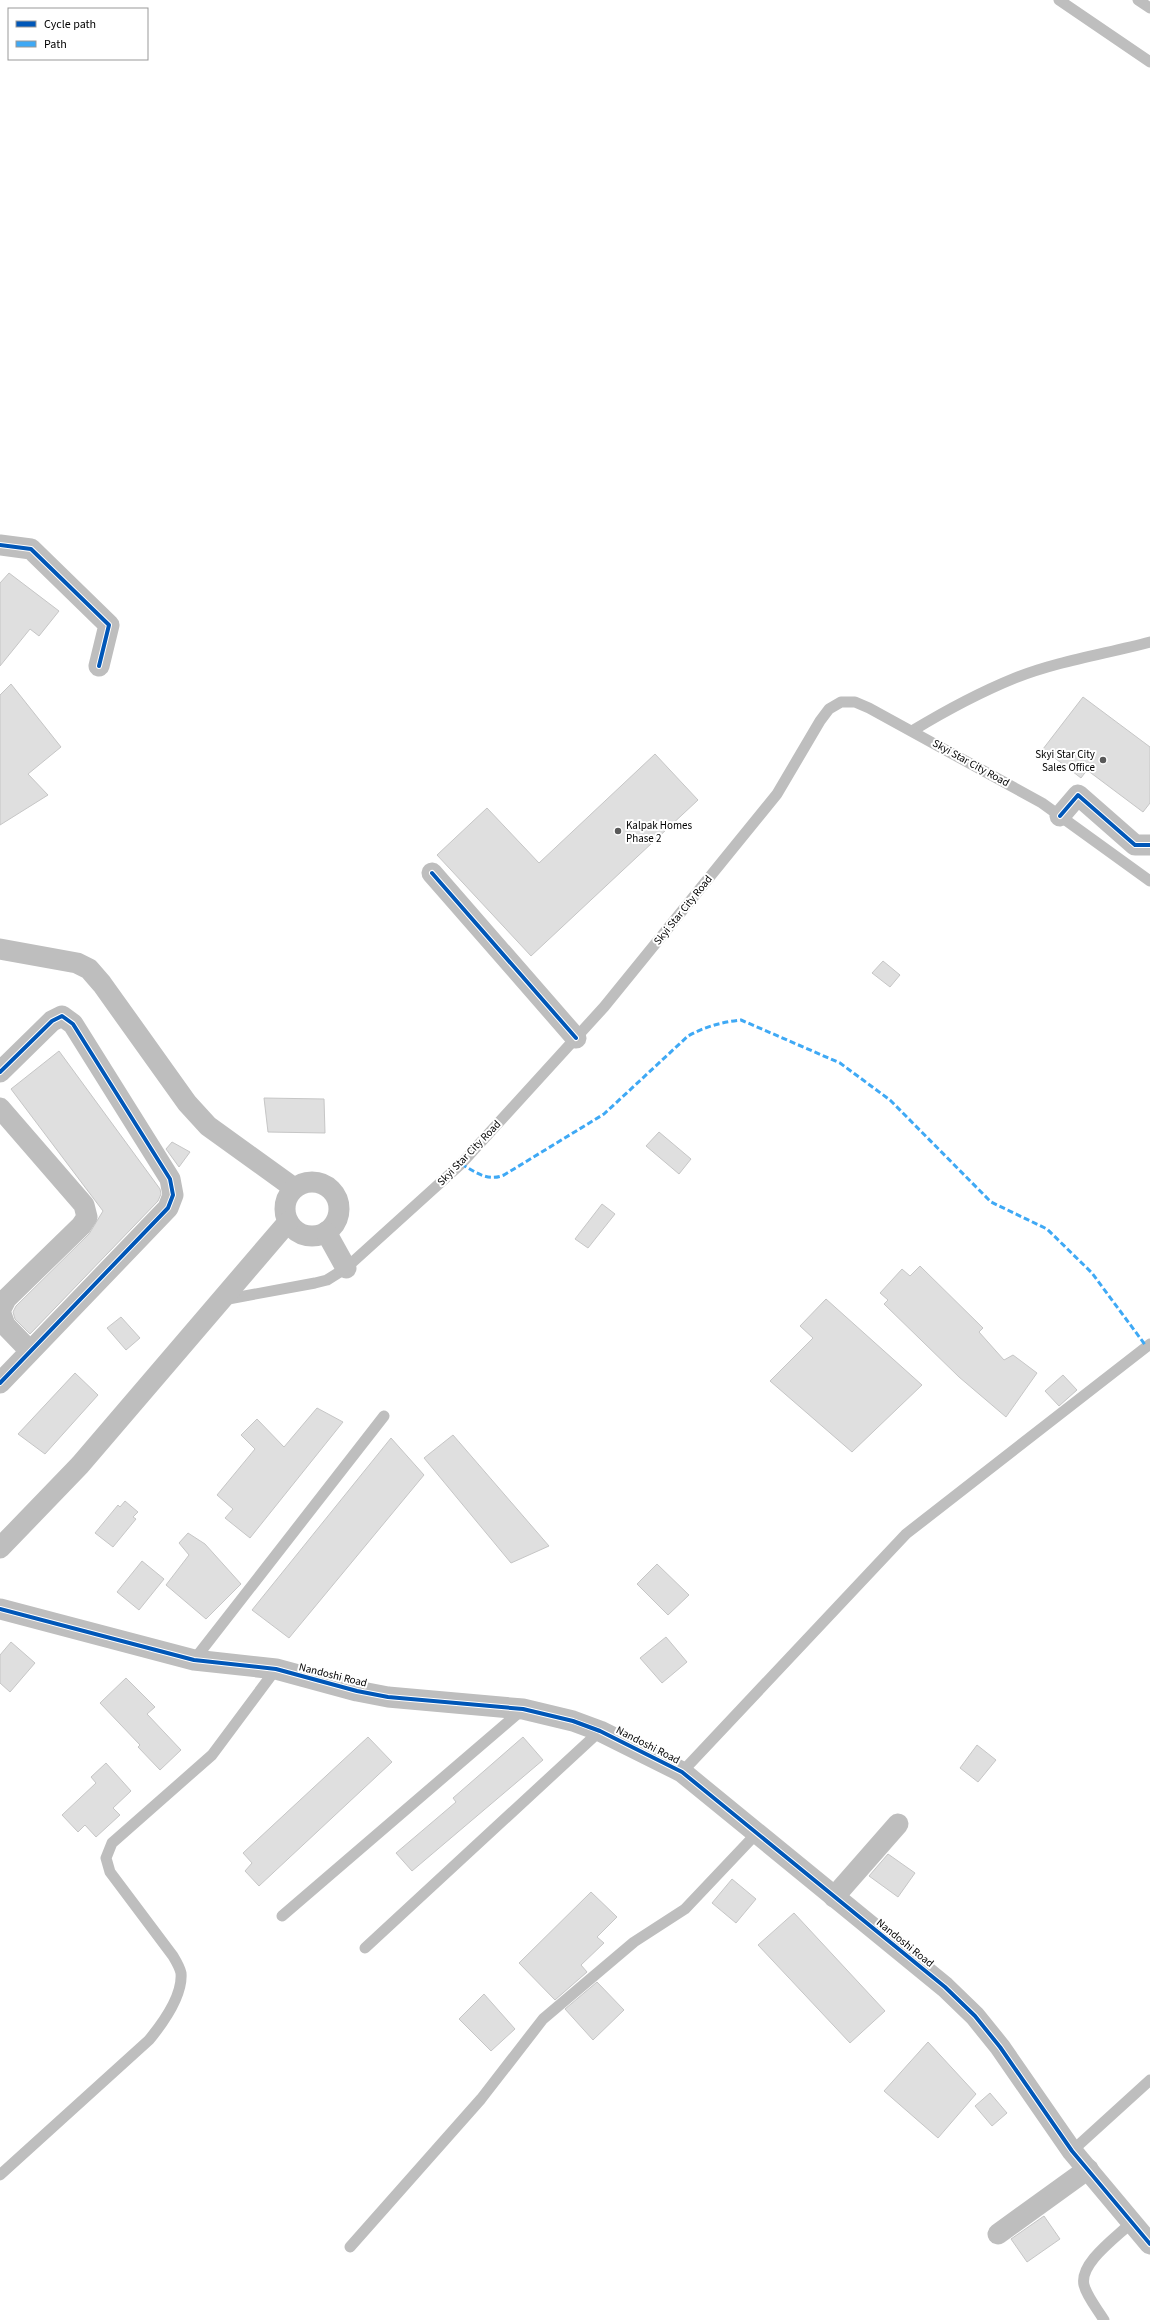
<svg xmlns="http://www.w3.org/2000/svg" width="1150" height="2320" font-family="'Source Sans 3',sans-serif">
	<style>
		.building { fill: #dfdfdf; stroke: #c6c6c6 }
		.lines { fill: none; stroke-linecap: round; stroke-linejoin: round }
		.lane { stroke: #bebebe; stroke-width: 11 }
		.street { stroke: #bebebe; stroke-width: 21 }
		.quiet { stroke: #3fa9f5; stroke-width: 3; stroke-dasharray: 6 3; stroke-linecap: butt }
		.cycleway-casing { stroke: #fff; stroke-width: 6 }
		.cycleway { stroke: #0057b8; stroke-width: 4 }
		.poi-dot { fill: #595959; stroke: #fff; stroke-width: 1.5 }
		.labels { text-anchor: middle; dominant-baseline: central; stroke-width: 4; stroke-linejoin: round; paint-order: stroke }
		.poi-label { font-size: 11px; fill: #000; stroke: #fff; text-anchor: end }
		.street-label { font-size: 11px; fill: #000; stroke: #fff }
	</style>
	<rect width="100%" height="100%" fill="#fff"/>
	<g class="building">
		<path d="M 9,573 L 59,611 L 39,636 L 30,629 L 0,666 L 0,583 Z"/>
		<path d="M 11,684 L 61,747 L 28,774 L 48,795 L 0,825 L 0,695 Z"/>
		<path d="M 1083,697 L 1150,747 L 1150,803 L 1143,812 L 1087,770 L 1081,778 L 1043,749 Z"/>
		<path d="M 655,754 L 698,800 L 531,956 L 437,855 L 487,808 L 539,863 Z"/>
		<path d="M 883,961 L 900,975 L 890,987 L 872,973 Z"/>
		<path d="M 59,1051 L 160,1189 L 161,1194 L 158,1201 L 30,1334 L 15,1319 L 13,1312 L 16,1306 L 89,1234 L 103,1211 L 11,1089 Z"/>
		<path d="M 264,1098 L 324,1099 L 325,1133 L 268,1132 Z"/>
		<path d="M 659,1132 L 691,1159 L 679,1174 L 646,1146 Z"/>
		<path d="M 172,1142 L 190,1152 L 179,1167 L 166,1149 Z"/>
		<path d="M 602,1204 L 615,1214 L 588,1248 L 575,1239 Z"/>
		<path d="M 920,1266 L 983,1328 L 979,1332 L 1004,1360 L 1013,1355 L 1037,1373 L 1006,1417 L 959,1377 L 884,1304 L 888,1300 L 880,1293 L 902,1269 L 910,1276 Z"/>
		<path d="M 826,1299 L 922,1385 L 852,1452 L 770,1381 L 813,1338 L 800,1326 Z"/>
		<path d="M 121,1317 L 140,1338 L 126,1350 L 107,1328 Z"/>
		<path d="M 75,1373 L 98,1395 L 45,1454 L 18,1434 Z"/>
		<path d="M 1063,1375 L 1077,1390 L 1059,1406 L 1045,1391 Z"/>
		<path d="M 317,1408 L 343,1422 L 250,1538 L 225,1518 L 233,1509 L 217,1495 L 255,1449 L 241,1435 L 257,1419 L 284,1447 Z"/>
		<path d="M 453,1435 L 549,1546 L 511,1563 L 424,1458 Z"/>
		<path d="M 391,1438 L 424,1475 L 289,1638 L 252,1610 Z"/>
		<path d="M 125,1501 L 138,1512 L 133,1517 L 136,1519 L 113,1547 L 95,1533 L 118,1505 L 120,1507 Z"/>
		<path d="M 188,1533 L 205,1544 L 241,1584 L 206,1619 L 166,1585 L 189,1555 L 179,1543 Z"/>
		<path d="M 142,1561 L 164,1579 L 139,1610 L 117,1592 Z"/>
		<path d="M 657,1564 L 689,1595 L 668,1615 L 637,1584 Z"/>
		<path d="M 666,1637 L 687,1662 L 662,1683 L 640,1658 Z"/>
		<path d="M 11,1642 L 35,1663 L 10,1692 L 0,1683 L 0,1655 Z"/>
		<path d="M 126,1678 L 155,1707 L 147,1714 L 181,1750 L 160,1770 L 138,1747 L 140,1745 L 100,1703 Z"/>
		<path d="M 368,1737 L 392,1762 L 259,1886 L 245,1871 L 252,1863 L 243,1853 Z"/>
		<path d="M 523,1737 L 543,1760 L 412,1871 L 396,1853 L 456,1802 L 453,1798 Z"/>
		<path d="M 977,1745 L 996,1760 L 978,1782 L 960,1768 Z"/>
		<path d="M 106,1763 L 131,1791 L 113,1808 L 120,1815 L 96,1837 L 85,1825 L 78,1832 L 62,1815 L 96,1783 L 91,1777 Z"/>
		<path d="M 888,1854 L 915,1873 L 898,1897 L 869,1876 Z"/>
		<path d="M 732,1879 L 756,1899 L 736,1923 L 712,1903 Z"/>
		<path d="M 591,1892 L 617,1917 L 597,1937 L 604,1943 L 581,1965 L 587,1972 L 555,2000 L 519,1963 Z"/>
		<path d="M 794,1913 L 885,2011 L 850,2043 L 758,1945 Z"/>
		<path d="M 597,1982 L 624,2010 L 593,2040 L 565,2009 Z"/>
		<path d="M 484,1994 L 515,2029 L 491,2051 L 459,2019 Z"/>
		<path d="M 928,2042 L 976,2094 L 938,2138 L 884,2091 Z"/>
		<path d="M 990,2093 L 1007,2113 L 992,2126 L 975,2106 Z"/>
		<path d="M 1044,2216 L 1060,2239 L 1027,2262 L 1011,2239 Z"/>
	</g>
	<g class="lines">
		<g class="lane">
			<path d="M 1059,0 L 1150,62"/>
			<path d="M 1138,0 L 1150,8"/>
			<path d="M 912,731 C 945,711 978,693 1015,678 C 1058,661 1105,654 1150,642"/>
			<path d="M 223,1300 L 315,1283 L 327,1280 L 346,1268 L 461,1164 L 604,1007 L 777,794 L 820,721 L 829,709 L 841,702 L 855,702 L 869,708 L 1042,803 L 1150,881"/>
			<path d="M 194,1660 L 384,1416"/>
			<path d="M 682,1772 L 906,1534 L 1150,1344"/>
			<path d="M 282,1916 L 523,1709"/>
			<path d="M 365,1948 L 600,1731"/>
			<path d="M 1072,2151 L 1150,2080"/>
			<path d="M 0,2175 L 149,2040 C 163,2023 183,1996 181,1973 C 180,1968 176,1961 173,1956 L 110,1872 L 106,1858 L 112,1843 L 212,1755 L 276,1669"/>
			<path d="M 350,2247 L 481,2099 L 543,2019 L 634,1942 L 685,1909 L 756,1834"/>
			<path d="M 1104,2320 C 1098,2310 1087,2297 1084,2285 C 1079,2263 1117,2237 1132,2222"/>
		</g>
		<g class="street">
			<path d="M 0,545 L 31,549 L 109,625 L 99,666"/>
			<path d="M 1060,816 L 1078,795 L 1135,845 L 1150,845"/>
			<path d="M 432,873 L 576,1038"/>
			<path d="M 0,949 L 77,963 L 89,969 L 102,984 L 187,1103 L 208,1126 L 294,1188"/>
			<path d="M 0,1072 L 52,1021 L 62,1016 L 73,1024 L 170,1179 L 173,1195 L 168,1208 L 0,1383"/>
			<path d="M 0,1108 L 84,1205 L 87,1217 L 81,1226 L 6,1299 L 0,1311 L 5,1325 L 30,1351"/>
			<circle cx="312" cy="1209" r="27"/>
			<path d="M 326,1232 L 346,1268"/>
			<path d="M 0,1548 L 80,1465 L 288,1222"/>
			<path d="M 0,1609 L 194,1660 L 276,1669 L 357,1691 L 388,1697 L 523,1709 L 573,1721 L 600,1731 L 682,1772 L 945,1987 L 975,2016 L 1000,2047 L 1072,2151 L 1150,2244"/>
			<path d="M 834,1897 L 898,1824"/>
			<path d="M 998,2234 L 1088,2169"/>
		</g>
		<path class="quiet" d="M 461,1164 C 476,1172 487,1182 504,1175 L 604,1114 L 688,1036 C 704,1027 722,1022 741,1020 L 840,1063 L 890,1100 L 991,1202 L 1047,1229 L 1092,1273 L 1146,1346"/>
		<g class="cycleway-casing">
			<g id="cycleway">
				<path d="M 0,545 L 31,549 L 109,625 L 99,666"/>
				<path d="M 1060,816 L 1078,795 L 1135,845 L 1150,845"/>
				<path d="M 432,873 L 576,1038"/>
				<path d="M 0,1072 L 52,1021 L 62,1016 L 73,1024 L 170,1179 L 173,1195 L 168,1208 L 0,1383"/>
				<path d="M 0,1609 L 194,1660 L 276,1669 L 357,1691 L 388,1697 L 523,1709 L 573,1721 L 600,1731 L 682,1772 L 945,1987 L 975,2016 L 1000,2047 L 1072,2151 L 1150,2244"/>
			</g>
		</g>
		<use href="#cycleway" class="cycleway"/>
	</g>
	<g class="poi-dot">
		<circle cx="1103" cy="760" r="4"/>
		<circle cx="618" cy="831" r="4"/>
	</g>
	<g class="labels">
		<g class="poi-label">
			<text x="1095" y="754">Skyi Star City<tspan x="1095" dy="13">Sales Office</tspan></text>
			<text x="626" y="825" text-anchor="start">Kalpak Homes<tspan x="626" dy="13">Phase 2</tspan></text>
		</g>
		<g class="street-label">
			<text transform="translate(971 763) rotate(29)">Skyi Star City Road</text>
			<text transform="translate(683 910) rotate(-51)">Skyi Star City Road</text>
			<text transform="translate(469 1153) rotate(-46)">Skyi Star City Road</text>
			<text transform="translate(333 1675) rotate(14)">Nandoshi Road</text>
			<text transform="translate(648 1745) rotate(27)">Nandoshi Road</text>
			<text transform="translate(905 1943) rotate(39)">Nandoshi Road</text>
		</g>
	</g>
	<rect x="8" y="8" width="140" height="52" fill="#ffffff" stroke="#999999"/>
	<rect x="16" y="21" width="20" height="6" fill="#0057b8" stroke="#999999"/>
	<text x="44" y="28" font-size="12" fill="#000000">Cycle path</text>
	<rect x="16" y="41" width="20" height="6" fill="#3fa9f5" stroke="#999999"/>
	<text x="44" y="48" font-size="12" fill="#000000">Path</text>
</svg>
